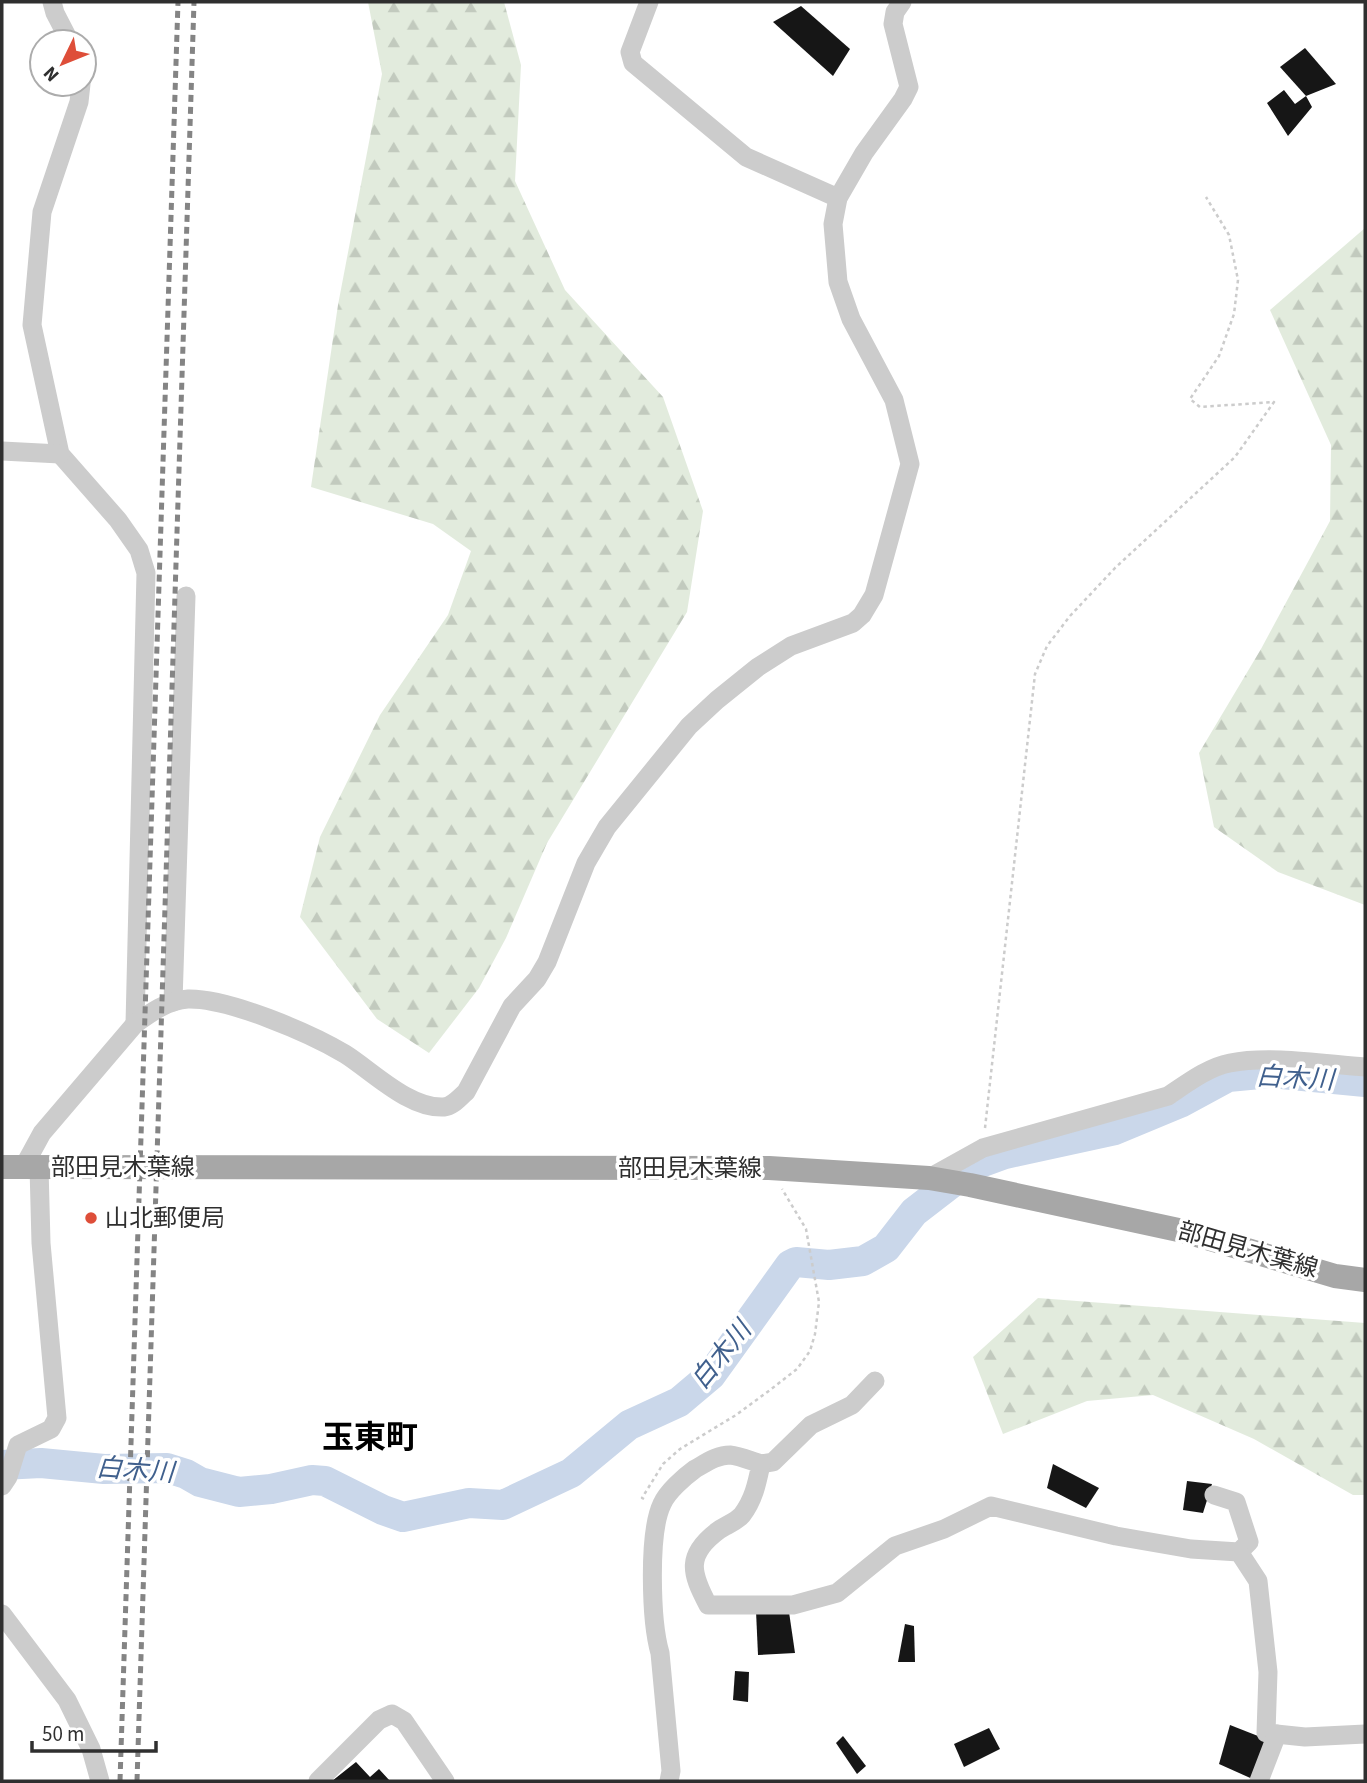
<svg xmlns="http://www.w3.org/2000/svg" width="1367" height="1783" font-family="'Source Sans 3','Noto Sans JP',sans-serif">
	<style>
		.forest { fill: url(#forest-firs) }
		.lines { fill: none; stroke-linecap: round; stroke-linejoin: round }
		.river { stroke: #cad7ea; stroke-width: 30 }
		.building { fill: #161616 }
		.path { stroke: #ccc; stroke-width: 2.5; stroke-dasharray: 3.5 3.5; stroke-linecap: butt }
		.minor { stroke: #ccc; stroke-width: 19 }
		.major { stroke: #a7a7a7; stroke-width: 24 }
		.rail { stroke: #848484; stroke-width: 5; stroke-dasharray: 7 5; stroke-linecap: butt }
		.poi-dot { fill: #de4e39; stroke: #fff; stroke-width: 2.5 }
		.labels { text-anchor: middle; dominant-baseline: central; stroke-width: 7; stroke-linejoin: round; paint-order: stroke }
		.street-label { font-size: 24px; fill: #2f2f2f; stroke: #fff }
		.poi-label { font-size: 24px; fill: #2f2f2f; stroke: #fff; text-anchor: start }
		.water-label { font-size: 26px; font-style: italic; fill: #40608d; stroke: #fff }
		.district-label { font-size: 32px; font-weight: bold; fill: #000; stroke: #fff }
	</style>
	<defs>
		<pattern id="forest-firs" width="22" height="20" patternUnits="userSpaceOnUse" patternTransform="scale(1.75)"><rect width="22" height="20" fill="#e2ebdd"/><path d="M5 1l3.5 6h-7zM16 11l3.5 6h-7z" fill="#c2cabe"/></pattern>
	</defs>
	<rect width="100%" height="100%" fill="#fff"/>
	<g class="forest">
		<path d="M 368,2 L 504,2 L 521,65 L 515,181 L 565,290 L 663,397 L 703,511 L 687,612 L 547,843 L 506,938 L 479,988 L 429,1053 L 377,1019 L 300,917 L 320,837 L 380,715 L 448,615 L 471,551 L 433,524 L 311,487 L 338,305 L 382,74 Z"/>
		<path d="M 1365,228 L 1365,905 L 1278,872 L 1214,827 L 1199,753 L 1261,649 L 1330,521 L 1331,445 L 1270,310 Z"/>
		<path d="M 1038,1298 L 1365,1323 L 1365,1495 L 1353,1495 L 1254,1439 L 1153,1395 L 1087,1401 L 1003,1434 L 973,1357 Z"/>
	</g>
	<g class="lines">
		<path class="river" d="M 2,1465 L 41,1463 L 104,1469 L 167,1468 L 186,1474 L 200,1482 L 239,1492 L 271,1489 L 312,1480 L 325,1481 L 383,1510 L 403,1517 L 469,1503 L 503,1505 L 571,1473 L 629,1425 L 679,1402 L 711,1375 L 790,1265 L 796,1262 L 829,1265 L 863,1261 L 886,1248 L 914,1212 L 975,1165 L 1005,1154 L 1115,1130 L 1180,1103 L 1228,1077 L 1271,1073 L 1365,1082"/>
	</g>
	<g class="building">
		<path d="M 801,6 L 850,49 L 833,76 L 773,22 Z"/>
		<path d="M 1305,48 L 1336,84 L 1306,96 L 1280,67 Z"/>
		<path d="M 1284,90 L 1295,104 L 1306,96 L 1312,107 L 1288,136 L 1267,103 Z"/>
		<path d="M 1053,1464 L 1099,1488 L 1086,1508 L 1047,1488 Z"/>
		<path d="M 1187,1481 L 1212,1484 L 1203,1513 L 1183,1510 Z"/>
		<path d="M 756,1611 L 789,1612 L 795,1653 L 758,1655 Z"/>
		<path d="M 905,1624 L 914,1626 L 915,1662 L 898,1662 Z"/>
		<path d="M 735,1671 L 749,1672 L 748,1702 L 733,1700 Z"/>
		<path d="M 1230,1725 L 1273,1742 L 1257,1781 L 1219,1764 Z"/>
		<path d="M 989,1728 L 1000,1749 L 964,1767 L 954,1744 Z"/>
		<path d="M 843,1736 L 866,1766 L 857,1774 L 836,1743 Z"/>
		<path d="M 356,1762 L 370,1777 L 379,1769 L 390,1781 L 332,1781 Z"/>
	</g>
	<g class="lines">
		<g class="path">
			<path d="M 985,1128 L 1035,674 L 1047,646 L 1070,616 L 1115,568 L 1235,457 L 1274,402 L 1200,407 L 1190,399 L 1219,356 L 1234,314 L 1238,280 L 1229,235 L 1206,197"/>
			<path d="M 644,1499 L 642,1498 L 663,1464 L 680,1449 L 736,1415 L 770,1390 L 797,1369 L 810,1351 L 815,1334 L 819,1302 L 806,1229 L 782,1189"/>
		</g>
		<g class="minor">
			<path d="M 52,2 L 55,13 L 70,42"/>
			<path d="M 649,2 L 630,52 L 633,63 L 746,157 L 838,198"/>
			<path d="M 81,84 L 79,102 L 42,212 L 32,325 L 60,454 L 118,520 L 139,550 L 146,573 L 135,1024"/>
			<path d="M 2,451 L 60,454"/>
			<path d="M 173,1002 L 186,596"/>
			<path d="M 24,1166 L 42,1133 L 135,1024 C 150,1013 168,1000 188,999 C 228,998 310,1033 345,1054 C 372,1071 409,1109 444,1107 C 453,1106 459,1098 466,1092 L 512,1006 L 537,979 L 547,962 L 586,863 L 607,827 L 689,726 L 717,700 L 758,667 L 791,646 L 853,623 L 862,615 L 874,595 L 910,464 L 894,400 L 851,319 L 838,282 L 833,224 L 838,198 L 864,153 L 903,99 L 909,87 L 893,24 L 895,12 L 902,2"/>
			<path d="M 929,1178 L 983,1148 L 1168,1096 C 1186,1084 1208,1067 1230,1063 C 1270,1055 1324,1064 1365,1067"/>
			<path d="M 761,1464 L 773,1462 L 811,1425 L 852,1405 L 875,1381"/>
			<path d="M 2,1486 L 8,1477 L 18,1445 L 51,1429 L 57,1418 L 41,1243 L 39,1167"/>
			<path d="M 1214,1495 L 1236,1502 L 1249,1542 L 1239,1552"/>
			<path d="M 2,1614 L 67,1700 L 91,1749 L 100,1781"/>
			<path d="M 318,1781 L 379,1720 L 392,1714 L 404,1721 L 445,1781"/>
			<path d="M 669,1781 L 671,1771 L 660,1653 C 651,1622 648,1533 662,1504 C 667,1492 684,1477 695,1469 C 706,1463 717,1455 730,1455 C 740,1456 751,1461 761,1464 C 757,1483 754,1499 742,1515 C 736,1522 726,1525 719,1530 C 685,1555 691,1573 708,1605 L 793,1605 L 837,1593 L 895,1546 L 944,1529 L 991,1506 L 1116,1536 L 1191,1549 L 1239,1552 L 1258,1581 L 1268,1672 L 1266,1733 L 1305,1737 L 1365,1734"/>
			<path d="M 1259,1781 L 1277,1734"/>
		</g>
		<path class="major" d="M 2,1167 L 769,1168 L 929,1178 L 970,1185 L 1183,1231 L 1335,1276 L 1365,1280"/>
		<g class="rail">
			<path d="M 120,1781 L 178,2"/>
			<path d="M 137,1781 L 194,2"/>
		</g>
	</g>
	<circle class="poi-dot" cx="91" cy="1218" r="7"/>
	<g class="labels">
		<g class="street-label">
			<text x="123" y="1167">部田見木葉線</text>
			<text x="690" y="1168">部田見木葉線</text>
			<text transform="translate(1248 1250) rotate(16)">部田見木葉線</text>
		</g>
		<g class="poi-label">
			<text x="105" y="1218">山北郵便局</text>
		</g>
		<g class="water-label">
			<text transform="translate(1295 1078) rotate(3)">白木川</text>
			<text transform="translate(721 1355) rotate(-51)">白木川</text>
			<text transform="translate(135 1470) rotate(4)">白木川</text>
		</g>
		<g class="district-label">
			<text x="370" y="1438">玉東町</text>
		</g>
	</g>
	<rect width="1367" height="1783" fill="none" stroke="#2f2f2f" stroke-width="7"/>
	<g transform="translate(63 63) rotate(227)"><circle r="33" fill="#ffffff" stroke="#acacac" stroke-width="2"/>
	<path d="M0-5L12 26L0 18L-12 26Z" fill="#de4e39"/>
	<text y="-10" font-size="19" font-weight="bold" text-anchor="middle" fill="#2f2f2f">N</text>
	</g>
	<path d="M32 1741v10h124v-10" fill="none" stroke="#2f2f2f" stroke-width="3.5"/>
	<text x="42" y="1741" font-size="21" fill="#2f2f2f" stroke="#ffffff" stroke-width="5" paint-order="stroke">50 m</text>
</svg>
